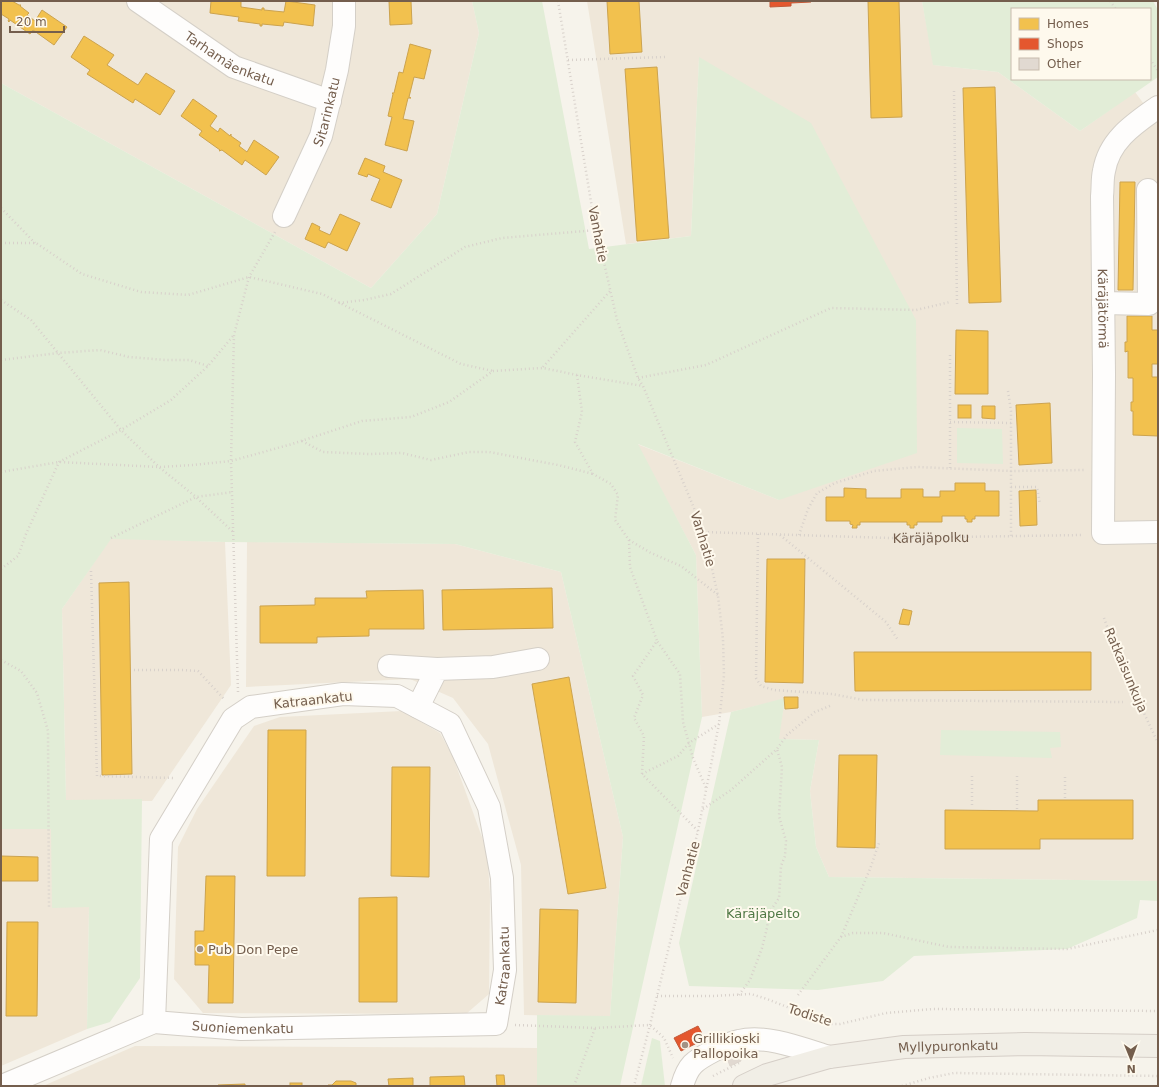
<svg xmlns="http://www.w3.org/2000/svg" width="1159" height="1087" font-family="'DejaVu Sans',sans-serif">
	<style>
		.residential { fill: #efe7d9 }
		.green { fill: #e2edd7; fill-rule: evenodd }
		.homes { fill: #f2c14e; stroke: #cca34e }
		.shops { fill: #e4572e; stroke: #c25937 }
		.building { fill: #e1d9d1; stroke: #dfd7ce }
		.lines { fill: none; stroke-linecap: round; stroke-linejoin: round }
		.minor-casing { stroke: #d4cfc7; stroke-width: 24 }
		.major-casing { stroke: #d5cec7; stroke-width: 24 }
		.path { stroke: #d8d1cb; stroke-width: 2.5; stroke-dasharray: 1 3; stroke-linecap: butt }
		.minor { stroke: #fefdfc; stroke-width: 22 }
		.major { stroke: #f1eee6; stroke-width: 22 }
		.poi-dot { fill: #a29284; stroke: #fef9ed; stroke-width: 1.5 }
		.labels { text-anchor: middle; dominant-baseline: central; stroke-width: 4; stroke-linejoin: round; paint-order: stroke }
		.street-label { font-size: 13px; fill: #745e4d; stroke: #fef9ed }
		.park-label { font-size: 13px; fill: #507845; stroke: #fef9ed }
		.poi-label { font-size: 13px; fill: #745e4d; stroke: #fef9ed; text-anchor: start }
	</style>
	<rect width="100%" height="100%" fill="#f6f3eb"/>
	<g class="residential">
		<path d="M 1,1 L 472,1 L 479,33 L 437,214 L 371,288 L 1,83 Z"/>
		<path d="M 587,1 L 922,1 L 934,65 L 998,72 L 1080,131 L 1135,92 L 1158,123 L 1158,881 L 829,877 L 816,847 L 810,791 L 819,740 L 778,739 L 785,699 L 731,712 L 702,717 L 696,555 L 637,444 L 779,500 L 699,58 L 691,236 L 626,244 Z"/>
		<path d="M 111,538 L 225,542 L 231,685 L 152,801 L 66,800 L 62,609 Z"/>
		<path d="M 247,542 L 455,544 L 561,572 L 623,837 L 610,1017 L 524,1015 L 521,865 L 488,744 L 453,698 L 410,679 L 246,687 Z"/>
		<path d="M 402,711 L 440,733 L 453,757 L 487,851 L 490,894 L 489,994 L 466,1014 L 203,1013 L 174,979 L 178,847 L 197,809 L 254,726 L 280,717 Z"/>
		<path d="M 1,829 L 52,829 L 52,907 L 89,907 L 87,1029 L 1,1066 Z"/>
		<path d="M 135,1046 L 537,1048 L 537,1086 L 43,1086 Z"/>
	</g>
	<g class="green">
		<path d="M 472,1 L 542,1 L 589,249 L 691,236 L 699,57 L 811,123 L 916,320 L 917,453 L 779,500 L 638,444 L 696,555 L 702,717 L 620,1086 L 537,1086 L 537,1015 L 610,1016 L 623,837 L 561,572 L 455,544 L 225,542 L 111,539 L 62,609 L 66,800 L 142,799 L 140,978 L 110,1022 L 87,1029 L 89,907 L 52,908 L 51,829 L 1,829 L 1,83 L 371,288 L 437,214 L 479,33 Z"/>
		<path d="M 922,1 L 1153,1 L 1158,10 L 1158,77 L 1080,131 L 998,72 L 933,65 ZM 1012,9 L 1150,9 L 1150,79 L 1012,79 Z"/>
		<path d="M 957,428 L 1002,429 L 1003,464 L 957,463 Z"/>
		<path d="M 785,698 L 779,739 L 819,740 L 810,791 L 816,847 L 829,877 L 1158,881 L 1158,901 L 1140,900 L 1137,918 L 1067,949 L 914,956 L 883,981 L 818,990 L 689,986 L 679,943 L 731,712 Z"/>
		<path d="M 941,730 L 1060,732 L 1061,747 L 1050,748 L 1052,758 L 940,755 Z"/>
		<path d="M 652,1038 L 660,1041 L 665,1086 L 641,1086 Z"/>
	</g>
	<g class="homes">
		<path d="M 1,1 L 12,1 L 19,5 L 21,5 L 20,6 L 29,13 L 27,15 L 35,21 L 42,10 L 67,27 L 54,45 L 33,30 L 30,34 L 10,20 L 9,22 L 8,21 L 9,19 L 1,14 Z"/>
		<path d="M 211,1 L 241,1 L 241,7 L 262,10 L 262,8 L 264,8 L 264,10 L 284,12 L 286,1 L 315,5 L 313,26 L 284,22 L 283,26 L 262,24 L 262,26 L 260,26 L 260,24 L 238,21 L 239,17 L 210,13 Z"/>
		<path d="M 389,1 L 411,1 L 412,24 L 390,25 Z"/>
		<path d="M 607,1 L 639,1 L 642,52 L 610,54 Z"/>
		<path d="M 868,1 L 899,1 L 902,117 L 871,118 Z"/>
		<path d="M 84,36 L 114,55 L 107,65 L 138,85 L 146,73 L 175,91 L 160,115 L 135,99 L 133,103 L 87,74 L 90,70 L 71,57 Z"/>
		<path d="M 410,44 L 431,50 L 424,79 L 414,77 L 409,97 L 411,98 L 408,98 L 403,119 L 414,121 L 407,151 L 385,145 L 392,117 L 388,116 L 393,94 L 392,93 L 394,93 L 399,72 L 403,73 Z"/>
		<path d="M 657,67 L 669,238 L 637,241 L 625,69 Z"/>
		<path d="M 995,87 L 1001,302 L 969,303 L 963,88 Z"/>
		<path d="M 193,99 L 217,116 L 210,126 L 218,132 L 220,128 L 230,136 L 231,134 L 231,136 L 241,143 L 239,146 L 247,152 L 254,140 L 279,157 L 266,175 L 245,160 L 242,165 L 222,150 L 219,151 L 220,150 L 199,135 L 202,131 L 181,116 Z"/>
		<path d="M 365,158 L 385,166 L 383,172 L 402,180 L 391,208 L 371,200 L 380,179 L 368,174 L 367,177 L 358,174 Z"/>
		<path d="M 1120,182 L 1135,182 L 1133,290 L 1118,290 Z"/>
		<path d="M 340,214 L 360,223 L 347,251 L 328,242 L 325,248 L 305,239 L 312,223 L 320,227 L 319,230 L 330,235 Z"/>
		<path d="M 1127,316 L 1152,316 L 1152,330 L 1158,330 L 1158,364 L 1152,364 L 1152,377 L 1158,377 L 1158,436 L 1133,435 L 1133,411 L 1131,411 L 1131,402 L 1133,402 L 1133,378 L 1128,378 L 1128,351 L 1125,352 L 1125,342 L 1127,342 Z"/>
		<path d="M 956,330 L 988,331 L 988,394 L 955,394 Z"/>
		<path d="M 1050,403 L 1052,463 L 1019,465 L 1016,405 Z"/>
		<rect x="958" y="405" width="13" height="13"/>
		<path d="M 982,406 L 995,406 L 995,419 L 982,418 Z"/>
		<path d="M 955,483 L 985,483 L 985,491 L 999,491 L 999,516 L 975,516 L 975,519 L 972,519 L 972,522 L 967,522 L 967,519 L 965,519 L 965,516 L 942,516 L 942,522 L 917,522 L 917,525 L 914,525 L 914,528 L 910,528 L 910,525 L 907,525 L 907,522 L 860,522 L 860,525 L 857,525 L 857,528 L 852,528 L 853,525 L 850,524 L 850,521 L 826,521 L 826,497 L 844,497 L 844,488 L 866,489 L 866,498 L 901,498 L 901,489 L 923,489 L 923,497 L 940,497 L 940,491 L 955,491 Z"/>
		<path d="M 1036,490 L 1037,525 L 1020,526 L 1019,491 Z"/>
		<path d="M 767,559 L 805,559 L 803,683 L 765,682 Z"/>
		<path d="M 129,582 L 132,774 L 102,775 L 99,583 Z"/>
		<path d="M 552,588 L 553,628 L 443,630 L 442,590 Z"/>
		<path d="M 423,590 L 424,629 L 369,629 L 369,636 L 317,637 L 317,643 L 260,643 L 260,606 L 315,605 L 315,598 L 367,598 L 366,591 Z"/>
		<path d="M 903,609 L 912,611 L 909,625 L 899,624 Z"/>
		<path d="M 854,652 L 1091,652 L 1091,690 L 855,691 Z"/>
		<path d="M 569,677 L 606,888 L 568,894 L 532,684 Z"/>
		<path d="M 784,697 L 798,697 L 798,708 L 785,709 Z"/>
		<path d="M 268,730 L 306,730 L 305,876 L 267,876 Z"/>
		<path d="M 839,755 L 877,755 L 875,848 L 837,847 Z"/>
		<path d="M 392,767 L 430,767 L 429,877 L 391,876 Z"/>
		<path d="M 1038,800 L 1133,800 L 1133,839 L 1040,839 L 1040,849 L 945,849 L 945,810 L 1038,811 Z"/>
		<path d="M 1,856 L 38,857 L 38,881 L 1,881 Z"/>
		<path d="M 206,876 L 235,876 L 233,1003 L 208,1003 L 209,965 L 195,965 L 195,931 L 204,931 Z"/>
		<path d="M 397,897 L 397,1002 L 359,1002 L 359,898 Z"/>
		<path d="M 540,909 L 578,910 L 576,1003 L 538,1002 Z"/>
		<path d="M 7,922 L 38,922 L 37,1016 L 6,1016 Z"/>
		<path d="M 496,1075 L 504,1075 L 505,1086 L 497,1086 Z"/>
		<path d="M 464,1076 L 465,1086 L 430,1086 L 430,1077 Z"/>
		<path d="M 413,1078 L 413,1086 L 389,1086 L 388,1079 Z"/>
		<path d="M 336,1081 L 351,1081 L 356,1083 L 356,1086 L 328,1086 L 328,1085 L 332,1085 Z"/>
		<rect x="290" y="1083" width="12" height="3"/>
		<path d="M 245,1084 L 245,1086 L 218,1086 L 218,1085 Z"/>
	</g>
	<g class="shops">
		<path d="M 770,1 L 811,1 L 811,2 L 791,3 L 791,6 L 770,7 Z"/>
		<path d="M 698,1026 L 705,1039 L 681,1051 L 674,1038 Z"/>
	</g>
	<path class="building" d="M 738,1053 L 741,1061 L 730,1066 L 727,1058 Z"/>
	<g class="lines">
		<g class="minor-casing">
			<g id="minor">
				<path id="s2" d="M 138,1 L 234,67 L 330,101"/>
				<path id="s3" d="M 1158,107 C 1134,124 1109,140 1104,171 C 1102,179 1103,188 1102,196 L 1104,374 L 1103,533 L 1158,532"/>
				<path id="s4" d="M 284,216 L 321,136 L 337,70 L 344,26 L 344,1"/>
				<path d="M 1103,303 L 1149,304 L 1148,190"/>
				<path d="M 389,666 L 437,669"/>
				<path d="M 418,707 L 437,669 L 493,667 L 538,659"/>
				<path id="s5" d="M 2,1086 L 154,1022 L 241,1029 L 496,1024 L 505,970 L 502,878 L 489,807 L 450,724 L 397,696 L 343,694 L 251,707 L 233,719 L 161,839 L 154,1022"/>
				<path d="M 682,1086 C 688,1065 694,1061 713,1051 C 721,1047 730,1043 739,1041 C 766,1034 803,1049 829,1057"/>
			</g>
		</g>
		<g class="major-casing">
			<g id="major">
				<path id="s6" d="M 744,1086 L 767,1075 L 829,1057 L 904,1047 L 1025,1044 L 1158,1046"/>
			</g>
		</g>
		<g class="path">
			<path d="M 558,1 L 593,214 L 617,320 L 638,378 L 643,386 L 704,532 L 718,596 L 723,639 L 724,675 L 719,724 L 698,831 L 680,901 L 650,1025 L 634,1086"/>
			<path d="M 1110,1 L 1116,9"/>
			<path d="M 1150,59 L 1158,71"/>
			<path d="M 568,60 L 665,57"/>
			<path d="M 954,91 L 957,304"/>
			<path d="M 1,208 L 35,243"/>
			<path d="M 1,243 L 36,243 L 82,274 L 141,292 L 188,295 L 249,277 L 322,294 L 461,364 L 493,371"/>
			<path d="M 1,300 L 31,320 L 121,430 L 159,467 L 196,497 L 233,532"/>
			<path d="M 339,303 L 364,300 L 391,294 L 465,247 L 502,238 L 597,230"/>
			<path d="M 1,360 L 58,353 L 100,350 L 129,357 L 166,360 L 189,360 L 208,366"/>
			<path d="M 543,367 L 610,291"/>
			<path d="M 577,375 L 582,412 L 575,442 L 593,474 L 611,484 L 618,495 L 615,520 L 629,540 L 630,567 L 657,641"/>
			<path d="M 638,378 L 706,365 L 831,308 L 916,310 L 950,302"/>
			<path d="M 1008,391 L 1011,411 L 1011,536"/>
			<path d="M 950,422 L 1011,423"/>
			<path d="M 302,441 L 323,452 L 369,454 L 402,453 L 431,460 L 469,452 L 489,452 L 558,465 L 593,474"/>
			<path d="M 950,468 L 950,352"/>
			<path d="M 1,472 L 59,462 L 159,467 L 193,465 L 231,461 L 292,444 L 362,421 L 411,417 L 449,402 L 493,371 L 543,368 L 577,375 L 643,386"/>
			<path d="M 1011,487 L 1037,487 L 1040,504"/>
			<path id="s1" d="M 704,532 L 889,538 L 1083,535"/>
			<path d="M 758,534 L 756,678 L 761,686 L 774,690 L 832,694 L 863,700 L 1123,702"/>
			<path d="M 780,535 L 886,622 L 898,640"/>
			<path d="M 799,535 L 808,509 L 817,493 L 835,483 L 874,471 L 917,467 L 1011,471 L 1084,470"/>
			<path d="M 111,538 L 196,497 L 233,492"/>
			<path d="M 629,540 L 651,553 L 681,566 L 718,595"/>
			<path d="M 1,569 L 18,556 L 26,534 L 59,462 L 121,430 L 171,400 L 208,366 L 233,336"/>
			<path d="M 91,571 L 97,776 L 174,778"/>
			<path d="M 1104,618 L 1119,660 L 1158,743"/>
			<path d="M 1,660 L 21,671 L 37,693 L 48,731 L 49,909"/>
			<path d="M 134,670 L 184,670 L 198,671 L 225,700"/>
			<path d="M 238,692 L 231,461 L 234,335 L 249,277 L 275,232"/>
			<path d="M 642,774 L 678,756 L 689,743 L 719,724"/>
			<path d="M 972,776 L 972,807"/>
			<path d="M 1017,776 L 1017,809"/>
			<path d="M 1065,798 L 1065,776"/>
			<path d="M 703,809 L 731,790 L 777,749 L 787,735 L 815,712 L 832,705"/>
			<path d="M 698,831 L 642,774 L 644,736 L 634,718 L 643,695 L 633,676 L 657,641 L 680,674 L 683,722 L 693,758 L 706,788"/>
			<path d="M 841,937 L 870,869 L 879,843"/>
			<path d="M 739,995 L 750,980 L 762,948 L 767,928 L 769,913 L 779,898 L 781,866 L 785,856 L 786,841 L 779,816 L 782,767 L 777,749"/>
			<path d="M 798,995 L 841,937 L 853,933 L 883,933 L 949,947 L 1067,949 L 1158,930"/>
			<path d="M 657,996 L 712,996 L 751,994 L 767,999 L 830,1024 L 840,1024 L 861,1019 L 886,1013 L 933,1009 L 1158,1011"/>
			<path d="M 515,1025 L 595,1028 L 650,1025 L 664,1038 L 673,1058"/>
			<path d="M 713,1076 L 739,1063"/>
			<path d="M 574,1086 L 595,1028"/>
			<path d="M 902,1086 L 929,1078 L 954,1073 L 1158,1076"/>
		</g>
		<use href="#minor" class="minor"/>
		<use href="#major" class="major"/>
	</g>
	<g class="poi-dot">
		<circle cx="200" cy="949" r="4"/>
		<circle cx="685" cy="1045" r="4"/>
	</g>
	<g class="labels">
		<g class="street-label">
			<text stroke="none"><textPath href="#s2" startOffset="109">Tarhamäenkatu</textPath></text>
			<text stroke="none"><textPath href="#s4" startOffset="113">Sitarinkatu</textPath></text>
			<text transform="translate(598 234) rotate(79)">Vanhatie</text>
			<text stroke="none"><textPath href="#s3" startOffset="224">Käräjätörmä</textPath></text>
			<text stroke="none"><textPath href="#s1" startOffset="227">Käräjäpolku</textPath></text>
			<text transform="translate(703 539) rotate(73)">Vanhatie</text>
			<text transform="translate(1126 670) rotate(67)">Ratkaisunkuja</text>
			<text transform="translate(313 700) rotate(-6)">Katraankatu</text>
			<text transform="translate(688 869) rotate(-75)">Vanhatie</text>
			<text stroke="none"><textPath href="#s5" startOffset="566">Katraankatu</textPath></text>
			<text transform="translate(810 1015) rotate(18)">Todiste</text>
			<text stroke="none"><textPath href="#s5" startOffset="254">Suoniemenkatu</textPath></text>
			<text stroke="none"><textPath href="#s6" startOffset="210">Myllypuronkatu</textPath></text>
		</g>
		<g class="park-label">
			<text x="763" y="913">Käräjäpelto</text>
		</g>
		<g class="poi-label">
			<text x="208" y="949">Pub Don Pepe</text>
			<text x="693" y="1038">Grillikioski<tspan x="693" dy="15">Pallopoika</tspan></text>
		</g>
	</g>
	<rect width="1159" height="1087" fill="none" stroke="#745e4d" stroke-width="4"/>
	<rect x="1011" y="8" width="140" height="72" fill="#fef9ed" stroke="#c7bbad"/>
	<rect x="1019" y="18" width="20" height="12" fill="#f2c14e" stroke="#c7bbad"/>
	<text x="1047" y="28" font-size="12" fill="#745e4d">Homes</text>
	<rect x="1019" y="38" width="20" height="12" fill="#e4572e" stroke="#c7bbad"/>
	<text x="1047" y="48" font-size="12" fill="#745e4d">Shops</text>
	<rect x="1019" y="58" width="20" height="12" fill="#e1d9d1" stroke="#c7bbad"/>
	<text x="1047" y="68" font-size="12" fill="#745e4d">Other</text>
	<g transform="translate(1131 1059) rotate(179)" stroke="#fef9ed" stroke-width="3" paint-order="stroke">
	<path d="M0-3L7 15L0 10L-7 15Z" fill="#745e4d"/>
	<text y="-6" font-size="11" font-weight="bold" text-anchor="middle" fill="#745e4d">N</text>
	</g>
	<path d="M10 26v6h54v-6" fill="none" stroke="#745e4d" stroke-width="2"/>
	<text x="16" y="26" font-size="12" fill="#745e4d" stroke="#fef9ed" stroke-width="3" paint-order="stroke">20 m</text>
</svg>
